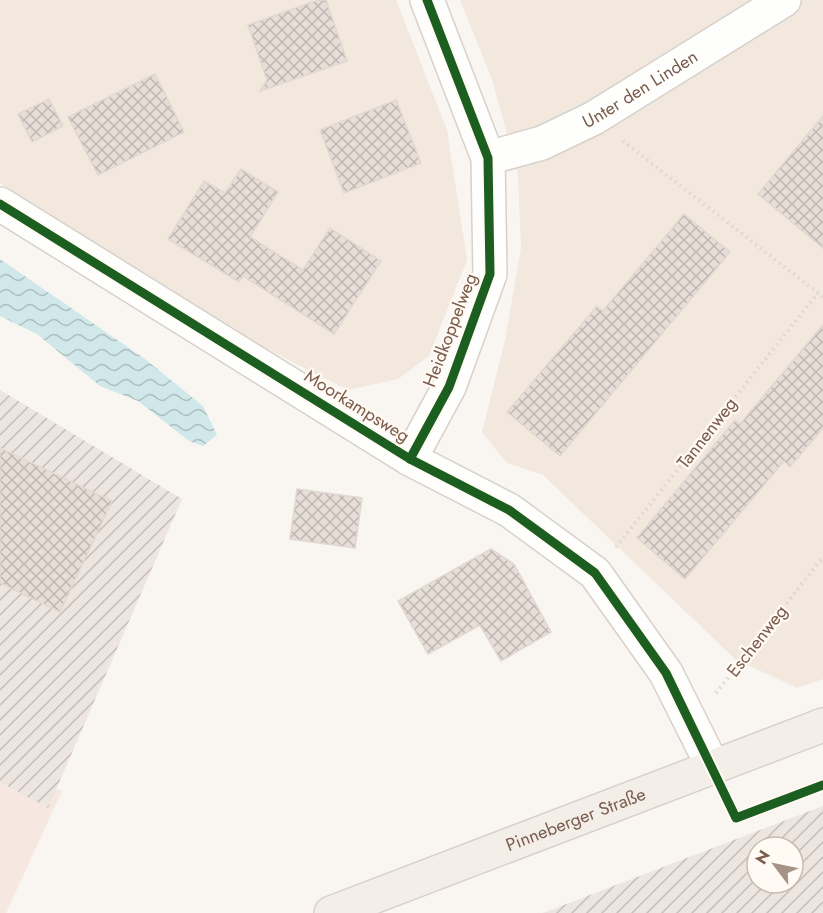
<svg xmlns="http://www.w3.org/2000/svg" width="823" height="913" font-family="Jost,sans-serif">
	<style>
		.residential { fill: #f2e8de }
		.commercial { fill: #f6e8e1 }
		.industrial { fill: url(#industrial-furrows); fill-rule: evenodd }
		.water { fill: url(#water-waves) }
		.building { fill: url(#building-cross-hatch); stroke: #e2d8d2; stroke-width: 1.5 }
		.lines { fill: none; stroke-linecap: round; stroke-linejoin: round }
		.minor-casing { stroke: #d7d1cb; stroke-width: 36 }
		.major-casing { stroke: #dad1cc; stroke-width: 36 }
		.path { stroke: #dcd5d0; stroke-width: 4; stroke-dasharray: 1.5 4.5; stroke-linecap: butt }
		.minor { stroke: #fefefd; stroke-width: 33 }
		.major { stroke: #f3eee8; stroke-width: 33 }
		.cycleway-casing { stroke: #fffaf3; stroke-width: 13 }
		.cycleway { stroke: #1b5e20; stroke-width: 9 }
		.labels { text-anchor: middle; dominant-baseline: central; stroke-width: 4.5; stroke-linejoin: round; paint-order: stroke }
		.street-label { font-size: 18px; fill: #7a5c4d; stroke: #fffaf3 }
	</style>
	<defs>
		<pattern id="industrial-furrows" width="10" height="10" patternUnits="userSpaceOnUse" patternTransform="scale(1.5)"><rect width="10" height="10" fill="#ede5e0"/><path d="M-1 1l2-2M0 10L10 0M9 11l2-2" fill="none" stroke="#c5bdb8"/></pattern>
		<pattern id="water-waves" width="16" height="10" patternUnits="userSpaceOnUse" patternTransform="scale(1.5)"><rect width="16" height="10" fill="#d0e8ea"/><path d="M0 5q4-4 8 0t8 0" fill="none" stroke="#aebfc0"/></pattern>
		<pattern id="building-cross-hatch" width="8" height="8" patternUnits="userSpaceOnUse" patternTransform="scale(1.5)"><rect width="8" height="8" fill="#e6ded7"/><path d="M0 0l8 8M0 8l8-8" fill="none" stroke="#bfb7b1"/></pattern>
	</defs>
	<rect width="100%" height="100%" fill="#f9f5f0"/>
	<g class="residential">
		<path d="M 0,0 L 396,0 L 447,130 L 467,260 L 429,356 L 398,379 L 348,390 L 249,340 L 0,183 Z"/>
		<path d="M 460,0 L 823,0 L 823,679 L 797,688 L 735,659 L 543,475 L 507,463 L 482,432 L 505,340 L 521,248 L 518,175 L 492,79 Z"/>
	</g>
	<path class="commercial" d="M 0,764 L 62,791 L 6,913 L 0,913 Z"/>
	<g class="industrial">
		<path d="M 0,390 L 182,499 L 48,808 L 0,782 Z"/>
		<path d="M 823,806 L 823,913 L 543,913 ZM 757,847 L 793,847 L 793,883 L 757,883 Z"/>
	</g>
	<path class="water" d="M 0,259 L 145,359 L 203,406 L 217,435 L 203,446 L 189,441 L 138,401 L 100,386 L 37,334 L 0,316 Z"/>
	<g class="building">
		<path d="M 318,0 L 326,0 L 347,61 L 260,91 L 267,80 L 248,25 Z"/>
		<path d="M 155,74 L 184,132 L 98,175 L 68,117 Z"/>
		<path d="M 49,99 L 63,126 L 32,142 L 18,114 Z"/>
		<path d="M 396,100 L 421,163 L 344,193 L 320,130 Z"/>
		<path d="M 823,116 L 823,248 L 758,194 Z"/>
		<path d="M 241,169 L 278,192 L 250,237 L 303,270 L 330,228 L 381,261 L 334,334 L 243,276 L 239,282 L 168,239 L 204,181 L 225,193 Z"/>
		<path d="M 684,214 L 730,252 L 560,456 L 507,412 L 597,306 L 603,311 Z"/>
		<path d="M 823,325 L 823,428 L 790,467 L 784,461 L 685,579 L 637,538 L 735,420 L 740,424 Z"/>
		<path d="M 0,448 L 112,501 L 60,612 L 0,583 Z"/>
		<path d="M 297,489 L 362,498 L 355,548 L 290,539 Z"/>
		<path d="M 491,549 L 514,564 L 551,632 L 501,661 L 480,625 L 428,654 L 398,601 Z"/>
	</g>
	<g class="lines">
		<g class="minor-casing">
			<g id="minor">
				<path id="s1" d="M 488,158 L 542,143 L 594,118 L 784,0"/>
				<path d="M 0,204 L 410,459 L 509,510 L 595,573 L 666,673 L 713,767"/>
				<path d="M 410,459 L 449,387 L 490,274 L 488,158 L 427,0"/>
			</g>
		</g>
		<g class="major-casing">
			<g id="major">
				<path id="s2" d="M 331,913 L 823,725"/>
			</g>
		</g>
		<g class="path">
			<path d="M 623,141 L 823,297"/>
			<path d="M 616,547 L 818,293"/>
			<path d="M 716,693 L 823,557"/>
		</g>
		<use href="#minor" class="minor"/>
		<use href="#major" class="major"/>
		<g class="cycleway-casing">
			<g id="cycleway">
				<path d="M 0,204 L 410,459 L 509,510 L 595,573 L 666,673 L 736,818 L 823,785"/>
				<path d="M 410,459 L 449,387 L 490,274 L 488,158 L 427,0"/>
			</g>
		</g>
		<use href="#cycleway" class="cycleway"/>
	</g>
	<g class="labels">
		<g class="street-label">
			<text stroke="none"><textPath href="#s1" startOffset="168">Unter den Linden</textPath></text>
			<text transform="translate(450 330) rotate(-69)">Heidkoppelweg</text>
			<text transform="translate(357 406) rotate(32)">Moorkampsweg</text>
			<text transform="translate(707 433) rotate(-52)">Tannenweg</text>
			<text transform="translate(757 641) rotate(-52)">Eschenweg</text>
			<text stroke="none"><textPath href="#s2" startOffset="262">Pinneberger Straße</textPath></text>
		</g>
	</g>
	<g transform="translate(775 865) rotate(302)"><circle r="28" fill="#fffaf3" stroke="#cabbb1" stroke-width="1.5"/>
	<path d="M0-4.5L10 22L0 15L-10 22Z" fill="#a69286"/>
	<text y="-9" font-size="16" font-weight="bold" text-anchor="middle" fill="#7a5c4d">N</text>
	</g>
</svg>
